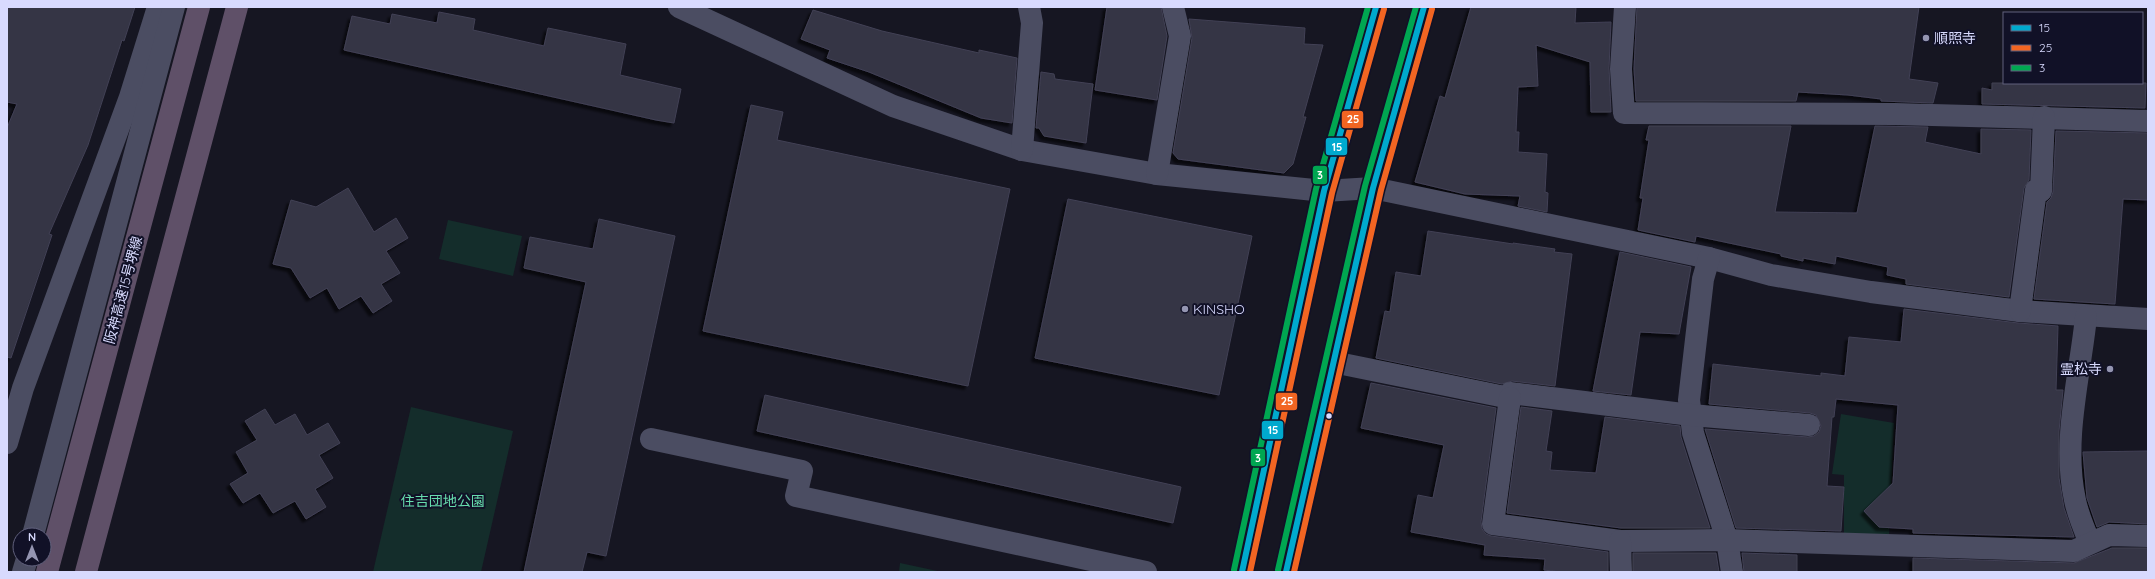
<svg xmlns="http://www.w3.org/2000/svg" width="2155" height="579" font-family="Quicksand,'Noto Sans JP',sans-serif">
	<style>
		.green { fill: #142d2b }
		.building { fill: #343444; stroke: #424155; filter: url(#shadow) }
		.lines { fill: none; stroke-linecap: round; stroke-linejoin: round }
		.street { stroke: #4b4d62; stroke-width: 22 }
		.highway { stroke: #5f5068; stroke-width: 22 }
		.bus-1-casing { stroke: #111127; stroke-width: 9 }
		.bus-2-casing { stroke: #111127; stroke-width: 9 }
		.bus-3-casing { stroke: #111127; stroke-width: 9 }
		.bus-1 { stroke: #00a9ce; stroke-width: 6 }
		.bus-2 { stroke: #f26522; stroke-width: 6 }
		.bus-3 { stroke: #00a651; stroke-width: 6 }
		.poi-dot { fill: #9495b1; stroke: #111127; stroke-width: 1.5 }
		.bus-dot { fill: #d8dafe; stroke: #111127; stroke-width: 1.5 }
		.labels { text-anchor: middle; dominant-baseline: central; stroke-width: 4; stroke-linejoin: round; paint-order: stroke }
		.poi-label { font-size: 14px; fill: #d8dafe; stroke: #111127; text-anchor: start }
		.street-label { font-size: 14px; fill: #d8dafe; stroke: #111127 }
		.park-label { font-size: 14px; fill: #66dcad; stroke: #111127 }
		.line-badge { stroke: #111127; stroke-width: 1.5 }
		.badge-label { font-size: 11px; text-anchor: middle; font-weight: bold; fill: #fff }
	</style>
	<defs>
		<filter id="shadow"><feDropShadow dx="-3.5" dy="3.5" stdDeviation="1" flood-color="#0009"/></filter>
	</defs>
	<rect width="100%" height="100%" fill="#161622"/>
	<g class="green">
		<path d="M 448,220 L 522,236 L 513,276 L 439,259 Z"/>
		<path d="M 411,407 L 513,431 L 481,572 L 373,572 Z"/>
		<path d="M 1841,414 L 1894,423 L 1889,536 L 1844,536 L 1844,475 L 1832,474 Z"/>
		<path d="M 900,563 L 942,572 L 899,572 Z"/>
	</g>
	<g class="building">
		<path d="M 7,7 L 135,7 L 124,41 L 122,40 L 88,145 L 49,234 L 52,235 L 11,358 L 7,357 L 7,128 L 17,104 L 7,102 Z"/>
		<path d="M 1107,7 L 1161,7 L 1167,36 L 1157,100 L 1095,90 Z"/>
		<path d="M 1471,7 L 1576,7 L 1575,23 L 1611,22 L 1609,68 L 1611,112 L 1591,112 L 1590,62 L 1536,45 L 1538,86 L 1518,87 L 1516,132 L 1519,132 L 1518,152 L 1547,154 L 1545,192 L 1548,193 L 1547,212 L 1518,206 L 1520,196 L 1465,194 L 1415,182 L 1440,96 L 1445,98 Z"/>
		<path d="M 1637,7 L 1919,7 L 1909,79 L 1938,83 L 1933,103 L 1881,101 L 1881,99 L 1848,95 L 1798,92 L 1796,101 L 1636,101 L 1634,69 Z"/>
		<path d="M 813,10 L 882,31 L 979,53 L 979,50 L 1017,58 L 1012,123 L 981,118 L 869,72 L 827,58 L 830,50 L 801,39 Z"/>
		<path d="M 439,12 L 475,19 L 473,30 L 544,46 L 548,28 L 626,44 L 620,75 L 681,89 L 674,123 L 656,120 L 344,50 L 352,16 L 390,24 L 392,14 L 437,23 Z"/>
		<path d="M 1189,19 L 1305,28 L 1304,44 L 1323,45 L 1303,117 L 1306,117 L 1293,164 L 1284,173 L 1178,159 L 1173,153 L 1192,38 Z"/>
		<path d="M 1041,72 L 1054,74 L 1055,79 L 1093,84 L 1086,143 L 1044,136 L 1039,128 L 1036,128 Z"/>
		<path d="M 1992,83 L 2146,83 L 2145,108 L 1982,104 L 1982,88 L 1992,90 Z"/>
		<path d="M 751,105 L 783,112 L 777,140 L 1010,189 L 968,386 L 703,331 Z"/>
		<path d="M 1649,126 L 1791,126 L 1775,212 L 1857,213 L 1875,126 L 1928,127 L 1925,142 L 1981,154 L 1981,129 L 2031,130 L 2029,180 L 2024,188 L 2009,297 L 1906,284 L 1906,279 L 1887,275 L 1888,267 L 1836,256 L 1835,264 L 1803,258 L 1803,261 L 1781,256 L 1781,254 L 1696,236 L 1695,242 L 1638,230 L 1643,198 L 1640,198 L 1649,140 L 1646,140 Z"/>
		<path d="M 2056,131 L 2148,133 L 2148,200 L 2123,199 L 2115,304 L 2034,299 L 2047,202 L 2051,198 L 2053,192 Z"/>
		<path d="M 348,188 L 374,232 L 396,218 L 408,238 L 386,251 L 400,273 L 381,284 L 392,301 L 373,313 L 361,296 L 339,309 L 327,288 L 310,298 L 291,268 L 273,264 L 291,200 L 316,207 Z"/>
		<path d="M 1068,199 L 1252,236 L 1219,395 L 1035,358 Z"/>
		<path d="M 599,219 L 675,236 L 626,464 L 606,556 L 587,552 L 582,572 L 524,572 L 586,282 L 524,268 L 530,237 L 593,249 Z"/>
		<path d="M 1428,231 L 1513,244 L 1513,243 L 1555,249 L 1554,252 L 1572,254 L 1555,386 L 1512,381 L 1502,384 L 1376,358 L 1385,311 L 1390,312 L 1396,272 L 1421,276 Z"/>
		<path d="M 1620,252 L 1691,267 L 1679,334 L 1640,332 L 1631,395 L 1593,391 Z"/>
		<path d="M 1904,309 L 2018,323 L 2058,326 L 2056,390 L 2063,390 L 2059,431 L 2059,478 L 2064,508 L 2074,537 L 1913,533 L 1913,529 L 1879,527 L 1864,511 L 1893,483 L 1898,405 L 1836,399 L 1834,417 L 1832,417 L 1827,486 L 1844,487 L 1841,531 L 1736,528 L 1705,429 L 1808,437 L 1814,436 L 1819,432 L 1821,426 L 1816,415 L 1810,413 L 1709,404 L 1713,364 L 1821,376 L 1821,373 L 1845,376 L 1849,337 L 1901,342 Z"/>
		<path d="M 1371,383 L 1496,408 L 1481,522 L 1482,529 L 1486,534 L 1491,536 L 1608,552 L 1608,572 L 1561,572 L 1544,570 L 1545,559 L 1484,555 L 1485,545 L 1411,532 L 1418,495 L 1433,498 L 1444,445 L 1361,428 Z"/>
		<path d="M 765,395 L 1181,487 L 1173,523 L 757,431 Z"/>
		<path d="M 1521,407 L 1552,411 L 1546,451 L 1552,452 L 1550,470 L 1596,473 L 1605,417 L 1680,426 L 1681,437 L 1710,528 L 1621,528 L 1507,513 Z"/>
		<path d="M 265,409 L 275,425 L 295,414 L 307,435 L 328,423 L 340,443 L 319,455 L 333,478 L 315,489 L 326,507 L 306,519 L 295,501 L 273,513 L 260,493 L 243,503 L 230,484 L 248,473 L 236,452 L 257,440 L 245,421 Z"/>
		<path d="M 2148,451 L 2148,524 L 2109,522 L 2097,527 L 2087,498 L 2083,452 Z"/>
		<path d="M 2112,548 L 2148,548 L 2148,572 L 1913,572 L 1913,558 L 2074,563 Z"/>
		<path d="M 1633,553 L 1716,553 L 1719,572 L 1633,572 Z"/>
		<path d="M 1742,553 L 1797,555 L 1797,572 L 1744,572 Z"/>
	</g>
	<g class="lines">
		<g class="street">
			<path d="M 679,7 L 893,106 L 1022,150 L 1157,174 L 1324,191 L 1373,188 L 1709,258 L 1771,275 L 1871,292 L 2020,311 L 2148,319"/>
			<path d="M 1625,7 L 1621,69 L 1624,113 L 1895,114 L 2148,121"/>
			<path d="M 1022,150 L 1032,23 L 1029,7"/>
			<path d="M 1157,174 L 1180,36 L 1173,7"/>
			<path d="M 1709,258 L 1703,279 L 1689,400 L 1693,433 L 1727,540 L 1732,572"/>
			<path d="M 2020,311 L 2036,190 L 2041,191 L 2044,117"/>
			<path d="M 2086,317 C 2080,376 2062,440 2075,500 C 2078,515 2084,529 2090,543"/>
			<path d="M 1333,362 L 1510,398 L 1510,393 L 1691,415 L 1809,425"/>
			<path d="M 1510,398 L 1493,524 L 1620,541 L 1727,540 L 2074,551 L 2109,535 L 2148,536"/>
			<path d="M 651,439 L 802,471 L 796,496 L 1146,572"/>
			<path d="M 7,443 L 23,388 L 130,97 L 158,7"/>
			<path d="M 33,535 L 174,7"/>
			<path d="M 1620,541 L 1621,572"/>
			<path d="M 23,572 L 27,559"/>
		</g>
		<g class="highway">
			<path d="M 47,572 L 199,7"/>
			<path d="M 86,572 L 237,7"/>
			<path d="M 1242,572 L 1324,191 L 1376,7"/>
			<path d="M 1286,572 L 1373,188 L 1424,7"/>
		</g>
		<g class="bus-1-casing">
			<g id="bus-1">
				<path d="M 1242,572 L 1324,191 L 1376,7"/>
				<path d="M 1286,572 L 1373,188 L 1424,7"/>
			</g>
		</g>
		<g class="bus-2-casing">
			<g id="bus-2">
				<path d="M 1250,572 L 1332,193 L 1384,9"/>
				<path d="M 1294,572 L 1381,190 L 1432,9"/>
			</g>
		</g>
		<g class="bus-3-casing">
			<g id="bus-3">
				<path d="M 1234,570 L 1316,189 L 1368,7"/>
				<path d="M 1278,570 L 1365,186 L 1416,7"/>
			</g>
		</g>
		<use href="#bus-1" class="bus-1"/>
		<use href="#bus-2" class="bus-2"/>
		<use href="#bus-3" class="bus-3"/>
	</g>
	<g class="poi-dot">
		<circle cx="1926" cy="38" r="4"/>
		<circle cx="1185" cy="309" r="4"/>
		<circle cx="2110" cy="369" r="4"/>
	</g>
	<circle class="bus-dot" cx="1329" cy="416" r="3.5"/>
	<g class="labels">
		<g class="poi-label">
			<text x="1934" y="38">順照寺</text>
			<text x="1193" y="309">KINSHO</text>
			<text x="2102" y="369" text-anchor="end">霊松寺</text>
		</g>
		<g class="street-label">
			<text transform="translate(123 290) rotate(-75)">阪神高速15号堺線</text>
		</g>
		<g class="park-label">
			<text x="443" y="501">住吉団地公園</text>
		</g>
	</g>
	<g class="line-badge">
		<rect x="1341" y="110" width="23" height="19" rx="4" fill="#f26522"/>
		<rect x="1325" y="137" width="23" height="19" rx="4" fill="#00a9ce"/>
		<rect x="1312" y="165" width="16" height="20" rx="4" fill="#00a651"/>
		<rect x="1275" y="392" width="23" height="19" rx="4" fill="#f26522"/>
		<rect x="1261" y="420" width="23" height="20" rx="4" fill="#00a9ce"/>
		<rect x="1250" y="448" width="16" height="19" rx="4" fill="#00a651"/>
	</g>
	<g class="badge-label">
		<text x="1353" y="123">25</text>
		<text x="1337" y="151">15</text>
		<text x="1320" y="179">3</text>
		<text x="1287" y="405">25</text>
		<text x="1273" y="434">15</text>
		<text x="1258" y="462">3</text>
	</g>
	<rect width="2155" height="579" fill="none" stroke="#d8dafe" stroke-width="16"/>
	<rect x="2003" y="12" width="140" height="72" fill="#111127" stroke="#61617d"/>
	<rect x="2011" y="25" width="20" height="6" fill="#00a9ce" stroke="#61617d"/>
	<text x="2039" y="32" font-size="12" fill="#d8dafe">15</text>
	<rect x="2011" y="45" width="20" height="6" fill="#f26522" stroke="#61617d"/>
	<text x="2039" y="52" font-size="12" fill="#d8dafe">25</text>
	<rect x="2011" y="65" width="20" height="6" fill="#00a651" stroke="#61617d"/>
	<text x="2039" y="72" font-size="12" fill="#d8dafe">3</text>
	<g transform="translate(32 547)"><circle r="19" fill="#111127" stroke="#61617d"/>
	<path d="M0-3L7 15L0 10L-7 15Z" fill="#9495b1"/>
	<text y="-6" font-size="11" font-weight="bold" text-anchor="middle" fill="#d8dafe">N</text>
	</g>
</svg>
